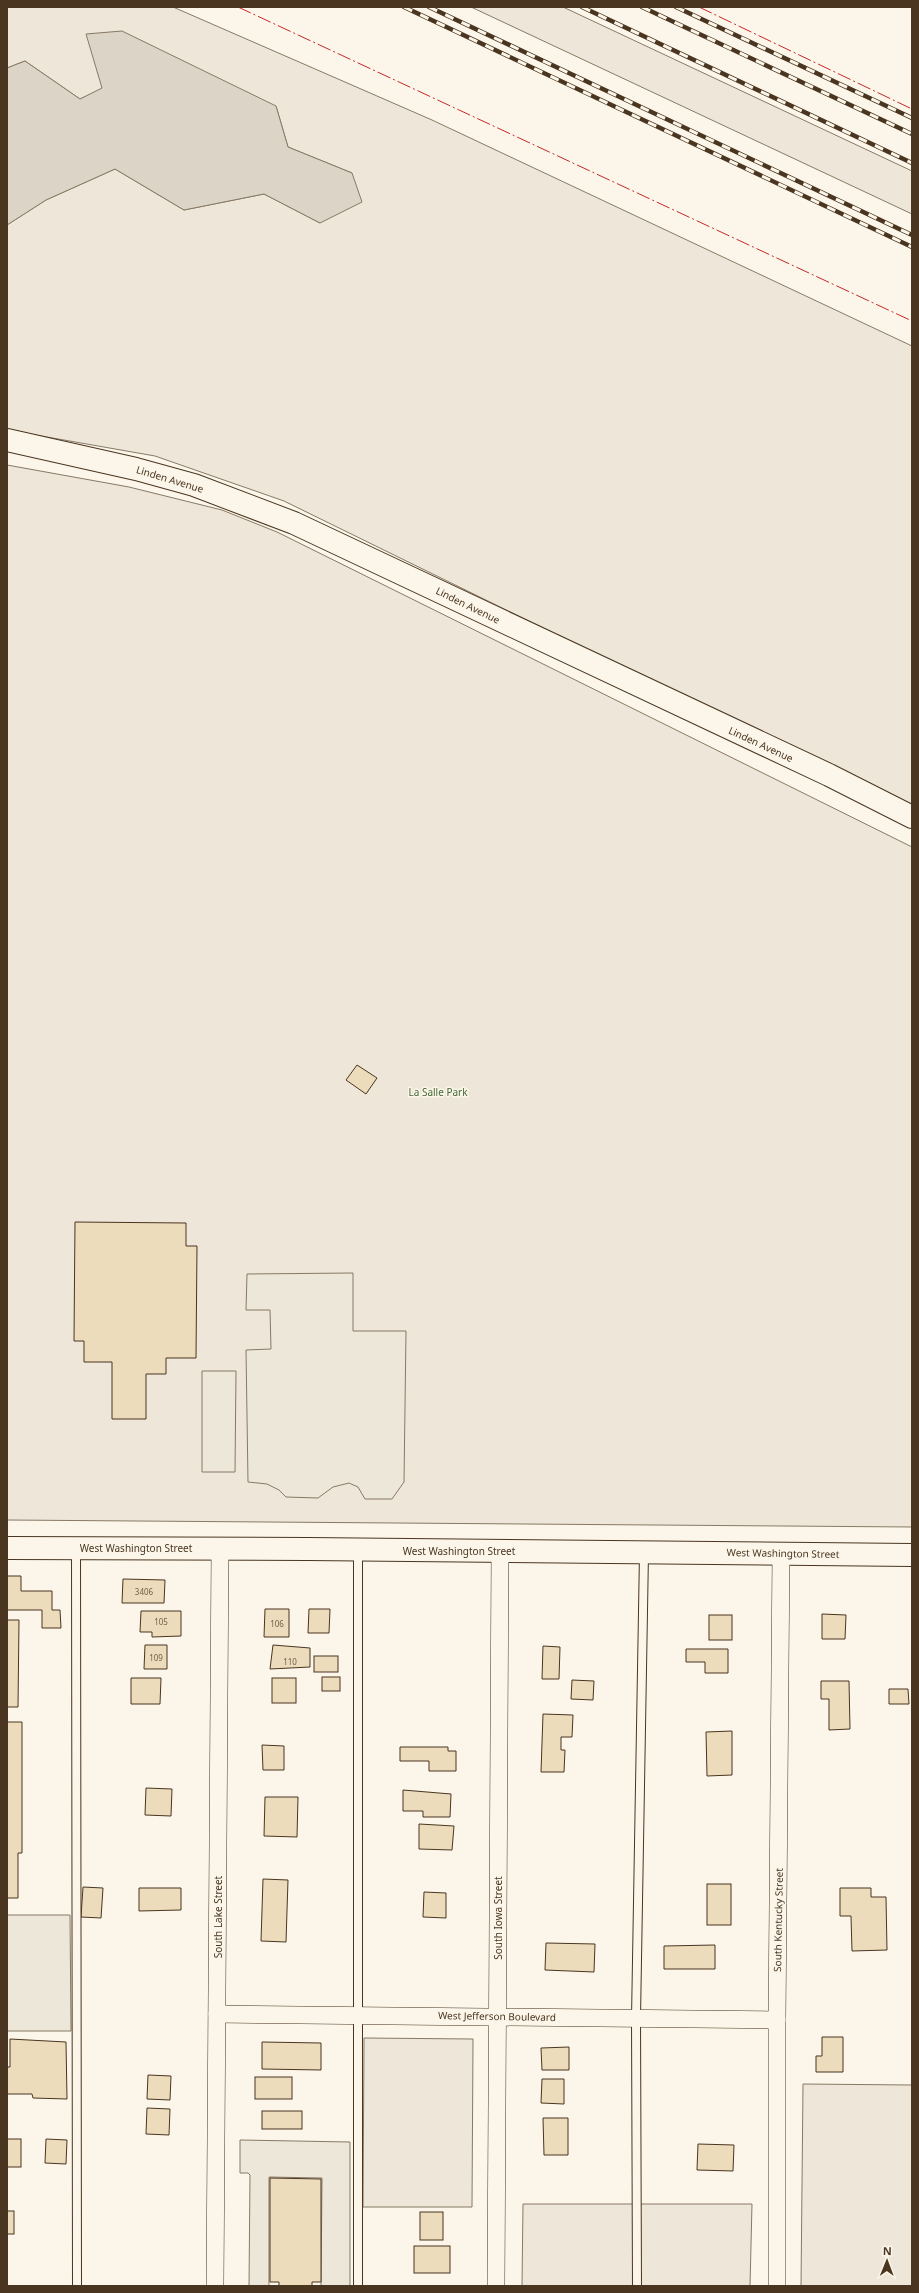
<svg xmlns="http://www.w3.org/2000/svg" width="919" height="2293" font-family="'Noto Sans',sans-serif">
	<style>
		.green { fill: #ede6d9; stroke: #887966 }
		.parking { fill: #ede7d9; stroke: #887966 }
		.water { fill: #dcd4c6; stroke: #887966 }
		.building { fill: #ecdcbc; stroke: #4a3520 }
		.lines { fill: none; stroke-linecap: round; stroke-linejoin: round }
		.lane-casing { stroke: #4a3520; stroke-width: 10 }
		.street-casing { stroke: #4a3520; stroke-width: 18 }
		.secondary-casing { stroke: #4a3520; stroke-width: 24 }
		.lane { stroke: #fbf6e9; stroke-width: 8 }
		.street { stroke: #fbf6e9; stroke-width: 17 }
		.secondary { stroke: #fbf6e9; stroke-width: 22 }
		.rail-casing { stroke: #4a3520; stroke-width: 4.5 }
		.rail { stroke: #fbf6e9; stroke-width: 3; stroke-dasharray: 9; stroke-linecap: butt }
		.power { stroke: #c62828; stroke-width: 1; stroke-dasharray: 14 3 2 3; stroke-linecap: butt }
		.labels { text-anchor: middle; dominant-baseline: central; stroke-width: 3; stroke-linejoin: round; paint-order: stroke }
		.number-label { font-size: 8px; fill: #725f47 }
		.street-label { font-size: 10px; fill: #4a3520; stroke: #fbf6e9 }
		.park-label { font-size: 10px; fill: #436837; stroke: #fbf6e9 }
	</style>
	<rect width="100%" height="100%" fill="#fbf6e9"/>
	<g class="green">
		<path d="M 7,7 L 173,7 L 432,120 L 912,346 L 912,809 L 284,501 L 155,456 L 7,430 L 7,225 L 46,200 L 115,169 L 184,210 L 264,194 L 320,223 L 352,173 L 288,147 L 276,106 L 102,89 L 80,99 L 25,61 L 7,68 Z"/>
		<path d="M 471,7 L 563,7 L 912,171 L 912,214 Z"/>
		<path d="M 7,465 L 129,487 L 222,510 L 277,532 L 912,847 L 912,1527 L 7,1520 Z"/>
		<path d="M 364,2038 L 473,2039 L 472,2207 L 363,2207 Z"/>
		<path d="M 803,2084 L 912,2085 L 912,2286 L 801,2286 Z"/>
		<path d="M 523,2204 L 752,2204 L 750,2286 L 522,2286 Z"/>
	</g>
	<g class="parking">
		<path d="M 353,1273 L 353,1331 L 406,1331 L 404,1482 L 392,1499 L 365,1499 L 358,1487 L 349,1483 L 333,1487 L 318,1498 L 286,1497 L 279,1490 L 267,1484 L 248,1482 L 246,1350 L 271,1349 L 270,1310 L 246,1310 L 247,1274 Z"/>
		<path d="M 202,1371 L 236,1371 L 235,1472 L 202,1472 Z"/>
		<path d="M 7,1915 L 70,1915 L 71,2031 L 7,2031 Z"/>
		<path d="M 240,2140 L 350,2142 L 350,2286 L 321,2286 L 322,2178 L 269,2177 L 269,2286 L 249,2286 L 250,2175 L 248,2173 L 240,2173 Z"/>
	</g>
	<path class="water" d="M 122,31 L 276,106 L 288,147 L 352,173 L 362,202 L 320,223 L 264,194 L 184,210 L 115,169 L 46,200 L 7,225 L 7,68 L 25,61 L 80,99 L 102,88 L 86,34 Z"/>
	<g class="building">
		<path d="M 357,1065 L 377,1078 L 366,1094 L 346,1080 Z"/>
		<path d="M 75,1222 L 186,1223 L 186,1246 L 197,1246 L 196,1358 L 166,1358 L 166,1374 L 146,1374 L 146,1419 L 112,1419 L 112,1362 L 84,1362 L 84,1341 L 74,1341 Z"/>
		<path d="M 7,1576 L 21,1576 L 21,1591 L 52,1591 L 52,1610 L 60,1610 L 61,1628 L 42,1628 L 42,1610 L 7,1610 Z"/>
		<path d="M 123,1579 L 165,1580 L 164,1603 L 122,1603 Z"/>
		<path d="M 265,1609 L 289,1609 L 289,1637 L 264,1637 Z"/>
		<path d="M 309,1609 L 330,1609 L 329,1633 L 308,1633 Z"/>
		<path d="M 141,1611 L 181,1611 L 181,1636 L 152,1637 L 152,1632 L 140,1632 Z"/>
		<path d="M 822,1614 L 846,1615 L 845,1639 L 822,1639 Z"/>
		<rect x="709" y="1615" width="23" height="25"/>
		<path d="M 7,1620 L 19,1620 L 18,1707 L 7,1707 Z"/>
		<path d="M 145,1645 L 167,1645 L 167,1669 L 144,1669 Z"/>
		<path d="M 273,1645 L 310,1648 L 310,1667 L 270,1669 Z"/>
		<path d="M 543,1646 L 560,1647 L 559,1679 L 542,1679 Z"/>
		<path d="M 686,1649 L 728,1649 L 728,1673 L 705,1673 L 705,1662 L 686,1662 Z"/>
		<rect x="314" y="1656" width="24" height="16"/>
		<rect x="322" y="1677" width="18" height="14"/>
		<path d="M 131,1678 L 161,1678 L 160,1704 L 131,1704 Z"/>
		<rect x="272" y="1678" width="24" height="25"/>
		<path d="M 572,1680 L 594,1681 L 593,1700 L 571,1699 Z"/>
		<path d="M 821,1681 L 849,1681 L 850,1729 L 829,1730 L 829,1699 L 821,1699 Z"/>
		<path d="M 889,1689 L 908,1689 L 909,1704 L 889,1704 Z"/>
		<path d="M 543,1714 L 573,1715 L 572,1737 L 561,1737 L 561,1750 L 565,1750 L 564,1772 L 541,1772 Z"/>
		<path d="M 7,1722 L 22,1722 L 22,1853 L 18,1853 L 18,1898 L 7,1898 Z"/>
		<path d="M 732,1731 L 732,1775 L 707,1776 L 706,1732 Z"/>
		<path d="M 262,1745 L 284,1746 L 284,1770 L 263,1770 Z"/>
		<path d="M 400,1747 L 448,1747 L 448,1751 L 456,1751 L 456,1771 L 429,1771 L 429,1761 L 400,1761 Z"/>
		<path d="M 146,1788 L 172,1789 L 171,1816 L 145,1815 Z"/>
		<path d="M 403,1790 L 451,1794 L 450,1817 L 423,1817 L 423,1811 L 403,1811 Z"/>
		<path d="M 265,1797 L 298,1797 L 297,1837 L 264,1836 Z"/>
		<path d="M 419,1824 L 454,1826 L 452,1850 L 419,1849 Z"/>
		<path d="M 263,1879 L 288,1880 L 286,1942 L 261,1941 Z"/>
		<rect x="707" y="1884" width="24" height="41"/>
		<path d="M 83,1887 L 103,1888 L 101,1918 L 81,1917 Z"/>
		<path d="M 139,1888 L 181,1888 L 181,1910 L 139,1911 Z"/>
		<path d="M 840,1888 L 871,1888 L 871,1897 L 886,1897 L 887,1950 L 852,1951 L 851,1916 L 840,1916 Z"/>
		<path d="M 424,1892 L 446,1893 L 446,1918 L 423,1917 Z"/>
		<path d="M 546,1943 L 595,1944 L 594,1972 L 545,1970 Z"/>
		<path d="M 715,1945 L 715,1969 L 664,1969 L 664,1946 Z"/>
		<path d="M 822,2037 L 843,2037 L 843,2072 L 816,2072 L 816,2056 L 822,2056 Z"/>
		<path d="M 10,2039 L 66,2042 L 67,2099 L 33,2098 L 32,2094 L 7,2094 L 7,2067 L 10,2067 Z"/>
		<path d="M 262,2042 L 321,2043 L 321,2070 L 262,2069 Z"/>
		<path d="M 569,2047 L 569,2070 L 542,2070 L 541,2048 Z"/>
		<path d="M 148,2075 L 171,2076 L 170,2100 L 147,2099 Z"/>
		<rect x="255" y="2077" width="37" height="22"/>
		<path d="M 542,2079 L 564,2079 L 564,2104 L 541,2103 Z"/>
		<path d="M 147,2108 L 170,2109 L 169,2135 L 146,2134 Z"/>
		<rect x="262" y="2111" width="40" height="18"/>
		<path d="M 543,2118 L 568,2118 L 568,2155 L 544,2155 Z"/>
		<rect x="7" y="2139" width="14" height="28"/>
		<path d="M 46,2139 L 67,2140 L 66,2164 L 45,2163 Z"/>
		<path d="M 698,2144 L 734,2145 L 733,2171 L 697,2170 Z"/>
		<path d="M 270,2178 L 321,2179 L 321,2282 L 312,2282 L 312,2286 L 279,2286 L 279,2282 L 270,2282 Z"/>
		<rect x="7" y="2211" width="7" height="23"/>
		<rect x="420" y="2212" width="23" height="28"/>
		<rect x="414" y="2246" width="36" height="27"/>
	</g>
	<g class="lines">
		<g class="lane-casing">
			<g id="lane">
				<path d="M 76,1549 L 77,2286"/>
				<path d="M 358,2286 L 358,1551"/>
				<path d="M 637,2286 L 636,2018 L 644,1553"/>
			</g>
		</g>
		<g class="street-casing">
			<g id="street">
				<path d="M 217,2014 L 777,2020"/>
				<path d="M 215,2286 L 220,1549"/>
				<path d="M 496,2286 L 500,1551"/>
				<path d="M 777,2286 L 777,2020 L 781,1553"/>
			</g>
		</g>
		<g class="secondary-casing">
			<g id="secondary">
				<path d="M 7,440 L 136,469 L 194,485 L 294,523 L 829,775 L 912,817"/>
				<path d="M 7,1548 L 308,1549 L 912,1555"/>
			</g>
		</g>
		<use href="#lane" class="lane"/>
		<use href="#street" class="street"/>
		<use href="#secondary" class="secondary"/>
		<g class="rail-casing">
			<g id="rail">
				<path d="M 404,7 L 912,247"/>
				<path d="M 429,7 L 912,235"/>
				<path d="M 582,7 L 912,163"/>
				<path d="M 642,7 L 912,134"/>
				<path d="M 676,7 L 912,118"/>
			</g>
		</g>
		<use href="#rail" class="rail"/>
		<g class="power">
			<path d="M 238,7 L 912,321"/>
			<path d="M 699,7 L 912,109"/>
		</g>
	</g>
	<g class="labels">
		<g class="number-label">
			<text x="144" y="1591">3406</text>
			<text x="161" y="1621">105</text>
			<text x="277" y="1623">106</text>
			<text x="156" y="1657">109</text>
			<text x="290" y="1661">110</text>
		</g>
		<g class="street-label">
			<text transform="translate(170 479) rotate(17)">Linden Avenue</text>
			<text transform="translate(468 605) rotate(26)">Linden Avenue</text>
			<text transform="translate(761 744) rotate(25)">Linden Avenue</text>
			<text x="136" y="1548">West Washington Street</text>
			<text x="459" y="1551">West Washington Street</text>
			<text transform="translate(783 1553) rotate(1)">West Washington Street</text>
			<text transform="translate(218 1917) rotate(-90)">South Lake Street</text>
			<text transform="translate(498 1918) rotate(-90)">South Iowa Street</text>
			<text transform="translate(778 1920) rotate(-89)">South Kentucky Street</text>
			<text transform="translate(497 2016) rotate(1)">West Jefferson Boulevard</text>
		</g>
		<g class="park-label">
			<text x="438" y="1092">La Salle Park</text>
		</g>
	</g>
	<rect width="919" height="2293" fill="none" stroke="#4a3520" stroke-width="16"/>
	<g transform="translate(887 2261) rotate(1)" stroke="#fbf6e9" stroke-width="3" paint-order="stroke">
	<path d="M0-3L7 15L0 10L-7 15Z" fill="#4a3520"/>
	<text y="-6" font-size="11" font-weight="bold" text-anchor="middle" fill="#4a3520">N</text>
	</g>
</svg>
